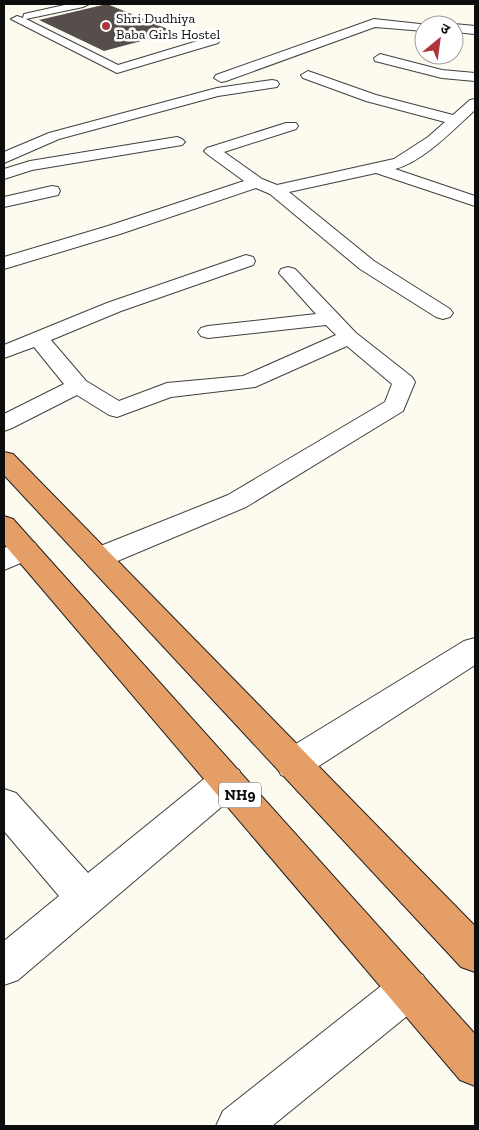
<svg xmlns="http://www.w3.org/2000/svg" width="479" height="1130" font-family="'Zilla Slab','Noto Sans Devanagari',serif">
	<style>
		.building { fill: #554e4b }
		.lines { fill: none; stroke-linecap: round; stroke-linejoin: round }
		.minor-casing { stroke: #404040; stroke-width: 2 }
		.highway-casing { stroke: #1e1e1e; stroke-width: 2 }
		.minor { fill: #fff; fill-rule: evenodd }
		.highway { fill: #e49e66; fill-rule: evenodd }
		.poi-dot { fill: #ae353d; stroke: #fff; stroke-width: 2 }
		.labels { text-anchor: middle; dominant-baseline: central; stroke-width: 5; stroke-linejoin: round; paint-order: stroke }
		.far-poi-label { font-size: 14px; fill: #0d0d0d; stroke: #fff; text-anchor: start }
		.shield { fill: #fff; stroke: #565656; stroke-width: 1 }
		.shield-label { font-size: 15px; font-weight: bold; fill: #0d0d0d }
	</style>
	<rect width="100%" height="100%" fill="#fdfaef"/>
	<path class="building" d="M 107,4 L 175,32 L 104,51 L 39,20 Z"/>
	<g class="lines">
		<g class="minor-casing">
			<g id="minor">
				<path d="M 69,4 L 89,4 L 83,7 L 26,19 L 118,65 L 214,36 L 220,40 L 218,43 L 117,73 L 11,19 L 17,16 L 23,18 L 24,14 Z"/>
				<path d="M 374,19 L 429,25 L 424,25 L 424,31 L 375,27 L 226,81 L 221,82 L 214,78 L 216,75 Z"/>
				<path d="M 454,24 L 475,26 L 475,34 L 454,32 L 454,25 L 452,25 Z"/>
				<path d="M 380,54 L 442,70 L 475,73 L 475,81 L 442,78 L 375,61 L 374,58 Z"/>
				<path d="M 308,71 L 376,95 L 453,115 L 470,100 L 475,99 L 475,110 C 454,129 423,162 395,169 L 475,196 L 475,206 L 376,173 L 289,192 L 374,261 L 450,309 L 453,313 L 450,317 L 443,319 L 436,317 L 360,269 L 270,194 L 256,188 L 120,234 L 4,269 L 4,257 L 108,226 L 244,181 L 207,154 L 204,151 L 207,148 L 286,123 L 296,123 L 298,126 L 296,129 L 224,152 L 262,179 L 277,185 L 394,159 L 428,137 L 445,122 L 366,101 L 303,78 L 301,75 Z"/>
				<path d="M 272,80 L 277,81 L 279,84 L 277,87 L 218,96 L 59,139 L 4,163 L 4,152 L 49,133 L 217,88 Z"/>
				<path d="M 177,137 L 182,139 L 185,142 L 182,145 L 32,170 L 4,179 L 4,169 L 30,161 Z"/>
				<path d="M 52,186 L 58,187 L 60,191 L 58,195 L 4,207 L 4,197 Z"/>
				<path d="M 246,255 L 253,257 L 255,261 L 253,265 L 121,311 L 51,340 L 86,381 L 119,401 L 167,383 L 243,376 L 336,335 L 326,325 L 208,338 L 201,336 L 198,332 L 201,328 L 208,326 L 316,314 L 279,273 L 281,269 L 288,267 L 295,269 L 356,333 L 412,377 L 415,382 L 403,411 L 246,507 L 108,565 L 98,568 L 88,565 L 84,558 L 88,551 L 228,495 L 385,402 L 392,384 L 347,346 L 255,387 L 171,397 L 117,417 L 109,415 L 77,395 L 12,428 L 4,431 L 4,414 L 64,384 L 34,347 L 4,358 L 4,345 L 107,303 Z"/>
				<path d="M 25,540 L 35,543 L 39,550 L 35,557 L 4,570 L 4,548 Z"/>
				<path d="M 475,638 L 475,665 L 305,775 L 293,779 L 281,775 L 276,764 L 281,753 L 464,641 Z"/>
				<path d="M 227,765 L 239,770 L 244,781 L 239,792 L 18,980 L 4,985 L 4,941 L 59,896 L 4,831 L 4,789 L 16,793 L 88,873 L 215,770 Z"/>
				<path d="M 409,969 L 423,975 L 429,989 L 423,1003 L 272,1126 L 216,1126 L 223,1111 L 395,975 Z"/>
			</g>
		</g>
		<g class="highway-casing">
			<g id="highway">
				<path d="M 4,452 L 13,454 L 475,926 L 475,972 L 461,967 L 4,475 Z"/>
				<path d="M 4,516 L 13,519 L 475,1034 L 475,1086 L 460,1080 L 4,544 Z"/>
			</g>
		</g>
		<use href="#minor" class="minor"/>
		<use href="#highway" class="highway"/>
	</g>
	<circle class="poi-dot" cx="106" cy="26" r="5"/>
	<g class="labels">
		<g class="far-poi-label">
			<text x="116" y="18">Shri Dudhiya<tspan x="116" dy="16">Baba Girls Hostel</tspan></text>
		</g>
		<rect class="shield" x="219" y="782.5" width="42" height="25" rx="4"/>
		<g class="shield-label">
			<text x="240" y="795">NH9</text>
		</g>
	</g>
	<rect width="479" height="1130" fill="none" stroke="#0d0d0d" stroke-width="10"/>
	<g transform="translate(439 40) rotate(29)"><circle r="24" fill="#ffffff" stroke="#9e9e9e"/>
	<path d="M0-4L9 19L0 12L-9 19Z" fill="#ae353d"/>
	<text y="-8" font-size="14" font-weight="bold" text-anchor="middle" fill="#0d0d0d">उ</text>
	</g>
</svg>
